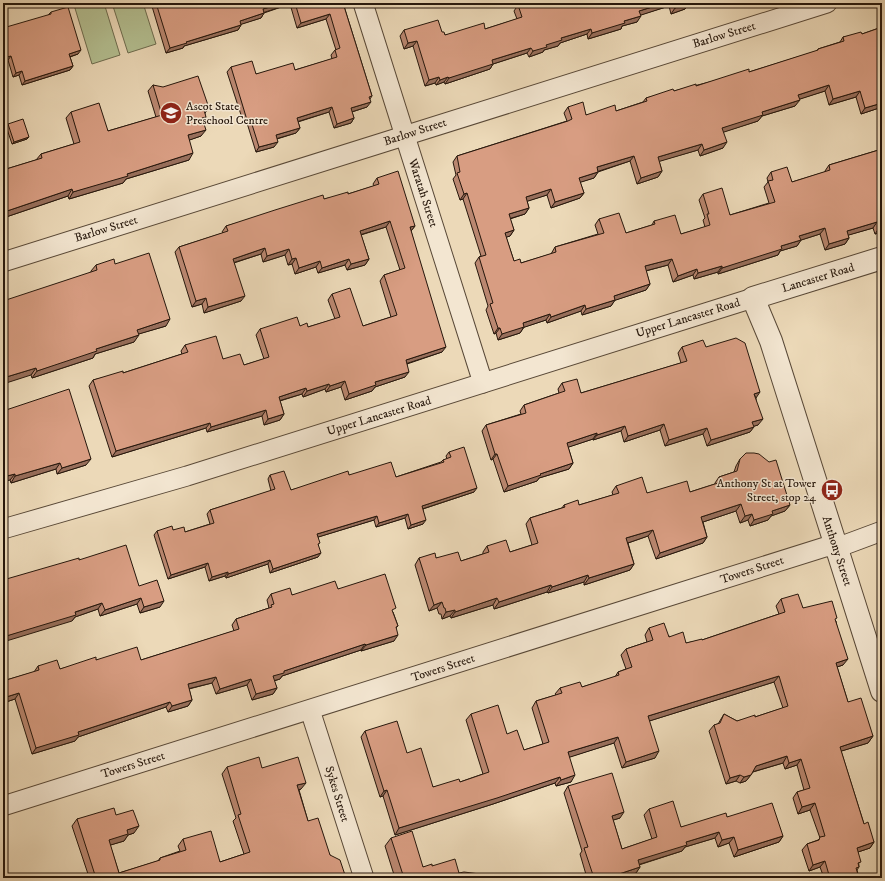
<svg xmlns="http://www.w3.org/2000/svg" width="885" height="881" font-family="'IM FELL DW Pica',serif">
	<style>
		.green { fill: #b4c092; stroke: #6d6c4f }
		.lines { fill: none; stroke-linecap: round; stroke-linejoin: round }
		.minor-casing { stroke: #584837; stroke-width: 21 }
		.tertiary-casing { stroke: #584837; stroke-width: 24 }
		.minor { stroke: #f3e6d1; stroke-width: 19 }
		.tertiary { stroke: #f3e6d1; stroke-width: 22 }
		.wall { fill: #ba8770; stroke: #26170c }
		.shaded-wall { fill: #976e5b; stroke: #26170c }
		.building { fill: #d89d82; stroke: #26170c }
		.labels { text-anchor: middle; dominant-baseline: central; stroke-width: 3; stroke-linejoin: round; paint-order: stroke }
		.street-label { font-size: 12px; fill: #26170c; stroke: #f3e6d1 }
		.poi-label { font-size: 12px; fill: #26170c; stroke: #f3e6d1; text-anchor: start }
	</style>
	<rect width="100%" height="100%" fill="#ecd9b8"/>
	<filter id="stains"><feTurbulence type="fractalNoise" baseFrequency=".005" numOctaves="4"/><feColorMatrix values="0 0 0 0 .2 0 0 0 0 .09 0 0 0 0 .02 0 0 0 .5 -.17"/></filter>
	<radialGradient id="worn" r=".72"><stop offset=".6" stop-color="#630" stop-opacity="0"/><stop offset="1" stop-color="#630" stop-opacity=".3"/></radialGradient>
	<g class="green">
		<path d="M 80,3 L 104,3 L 120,55 L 92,64 L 74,5 Z"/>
		<path d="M 112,3 L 143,3 L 156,44 L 128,53 Z"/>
	</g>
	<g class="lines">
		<g class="minor-casing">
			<g id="minor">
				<path d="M 363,3 L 483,383"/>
				<path d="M 3,262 L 827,3"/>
				<path d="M 3,529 L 187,476 L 753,298"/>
				<path d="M 310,710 L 364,878"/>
				<path d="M 3,806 L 825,547 L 847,544 L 882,531"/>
			</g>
		</g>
		<g class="tertiary-casing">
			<path id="tertiary" d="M 882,258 L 753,298 L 771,341 L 882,691"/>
		</g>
		<use href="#minor" class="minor"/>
		<use href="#tertiary" class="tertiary"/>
	</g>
	<g class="wall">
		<path d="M 151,3 L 343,3 L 372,96 L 370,99 L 367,107 L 352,112 L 354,118 L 351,123 L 334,128 L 329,112 L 298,122 L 300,128 L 296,133 L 277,139 L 274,147 L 256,152 L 247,123 L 244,124 L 227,72 L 231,67 L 256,74 L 295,70 L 332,59 L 331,55 L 335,50 L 336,50 L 326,19 L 297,28 L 290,4 L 264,13 L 261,18 L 241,24 L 241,25 L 238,30 L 184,46 L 183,48 L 166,53 Z"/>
		<path d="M 525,3 L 696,3 L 688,5 L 685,9 L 671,14 L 669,6 L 640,15 L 637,22 L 622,26 L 621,29 L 588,39 L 587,34 L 560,43 L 558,46 L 544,50 L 543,52 L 529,57 L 527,53 L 493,64 L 490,69 L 445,84 L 444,82 L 436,85 L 435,83 L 425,86 L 413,46 L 404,49 L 400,36 L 404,30 L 442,32 L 445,35 L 485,29 L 517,19 L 514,11 L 518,5 Z"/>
		<path d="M 51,12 L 78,54 L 70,57 L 73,66 L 70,70 L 22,85 L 19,75 L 13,77 L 8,60 L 3,61 Z"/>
		<path d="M 882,27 L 882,107 L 861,114 L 856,97 L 829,105 L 825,91 L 799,99 L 795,106 L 762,116 L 758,121 L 723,132 L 723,148 L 700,156 L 698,150 L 659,161 L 662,171 L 658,177 L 637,184 L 630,161 L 598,172 L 594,178 L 580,182 L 584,193 L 580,198 L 551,208 L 547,195 L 527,201 L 529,208 L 525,214 L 510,219 L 514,230 L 510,236 L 506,237 L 514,261 L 521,263 L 551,254 L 555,247 L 598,234 L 595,225 L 599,219 L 626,233 L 652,225 L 654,221 L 681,234 L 705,227 L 703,220 L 705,218 L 699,200 L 703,194 L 730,215 L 769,203 L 764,187 L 768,182 L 767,178 L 771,172 L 792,182 L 825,172 L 825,171 L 829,165 L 882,149 L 882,232 L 875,234 L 873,228 L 848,235 L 849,238 L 845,244 L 825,250 L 820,234 L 801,240 L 797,246 L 780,251 L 778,255 L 718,274 L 718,272 L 694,279 L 693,275 L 673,282 L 668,265 L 646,271 L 650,284 L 646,290 L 615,300 L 611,306 L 582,315 L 581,311 L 547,323 L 546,320 L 524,327 L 520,333 L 498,340 L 496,333 L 494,334 L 486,310 L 488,306 L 475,263 L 479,257 L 481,256 L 463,199 L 460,200 L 453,179 L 456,175 L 453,162 L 457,156 L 567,121 L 564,113 L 568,107 L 586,115 L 616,111 L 643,102 L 646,98 L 674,91 L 749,72 L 817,51 L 818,49 L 840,42 L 843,37 L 862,34 Z"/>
		<path d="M 153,85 L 209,108 L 205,113 L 203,122 L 201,136 L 189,140 L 189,160 L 126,179 L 123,183 L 69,199 L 68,196 L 3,218 L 3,170 L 36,160 L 41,154 L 74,144 L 66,118 L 71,112 L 108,131 L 156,117 L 148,91 Z"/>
		<path d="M 8,124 L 27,139 L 12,144 L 6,126 Z"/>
		<path d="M 377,178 L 415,226 L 411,231 L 442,352 L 407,364 L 405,377 L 375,387 L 372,391 L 345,400 L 341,387 L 326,392 L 325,389 L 303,397 L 302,394 L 280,401 L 284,414 L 280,420 L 264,425 L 262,416 L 207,432 L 206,428 L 112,457 L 89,386 L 93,380 L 123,373 L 182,354 L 181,351 L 185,345 L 223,359 L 244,365 L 264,359 L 256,335 L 260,329 L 300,326 L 308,327 L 335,319 L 328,300 L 332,294 L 363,326 L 391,317 L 380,281 L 384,275 L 400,270 L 386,227 L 361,235 L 369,259 L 365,265 L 347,270 L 345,265 L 318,273 L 316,267 L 295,274 L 292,264 L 288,265 L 285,255 L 263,262 L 261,254 L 234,263 L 241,301 L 204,313 L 202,304 L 192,307 L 175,252 L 179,247 L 223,233 L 222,232 L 226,226 L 324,199 L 348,194 L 374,186 L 373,184 Z"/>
		<path d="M 115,264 L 166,326 L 138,334 L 134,342 L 95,354 L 93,358 L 32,378 L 31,375 L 91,272 L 91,271 L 96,265 Z"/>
		<path d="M 682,347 L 706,347 L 756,398 L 758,425 L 754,426 L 750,432 L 707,446 L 703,434 L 665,446 L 660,430 L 624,442 L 621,431 L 593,440 L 593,439 L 568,447 L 573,463 L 569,469 L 539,478 L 537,481 L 504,492 L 493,459 L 491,460 L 482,431 L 486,425 L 521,414 L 520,411 L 524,405 L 559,393 L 558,389 L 562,383 L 581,393 L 681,363 L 678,353 Z"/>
		<path d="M 3,411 L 86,465 L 57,474 L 56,469 L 11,483 L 10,480 Z"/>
		<path d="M 449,452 L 474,492 L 423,509 L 423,524 L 408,529 L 405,518 L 376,527 L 374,520 L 318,537 L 318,557 L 270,573 L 268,564 L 226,578 L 225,576 L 209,581 L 205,567 L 168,579 L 154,535 L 157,531 L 173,530 L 185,532 L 210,524 L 207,514 L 210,510 L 271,491 L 268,479 L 270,475 L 291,490 L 349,475 L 396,477 L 441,462 L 443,460 L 447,459 L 446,456 Z"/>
		<path d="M 740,459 L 790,505 L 785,511 L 771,516 L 768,520 L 750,526 L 748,520 L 740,523 L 736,511 L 703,522 L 707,537 L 703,543 L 656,559 L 648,536 L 628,543 L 634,564 L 630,570 L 584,585 L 584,582 L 548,593 L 547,592 L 494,609 L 493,605 L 451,618 L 450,616 L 442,619 L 441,614 L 439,614 L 437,608 L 429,611 L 415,565 L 419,558 L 436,558 L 461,561 L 483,554 L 483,552 L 487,546 L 510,552 L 532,545 L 526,524 L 530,518 L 562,508 L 564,505 L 579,505 L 613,495 L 612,492 L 616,486 L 647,493 L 690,492 L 715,484 L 715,483 L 719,477 L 734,472 L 736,466 Z"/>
		<path d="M 79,560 L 139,586 L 160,607 L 140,613 L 137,604 L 100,616 L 98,609 L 75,617 L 72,621 Z"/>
		<path d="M 338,589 L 393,612 L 398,626 L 396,628 L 394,641 L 361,651 L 361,650 L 282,676 L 280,679 L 274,681 L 277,688 L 273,694 L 252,700 L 247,685 L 216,694 L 212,683 L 189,689 L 192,700 L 188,706 L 168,712 L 166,707 L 78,737 L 75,741 L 32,754 L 15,699 L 3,703 L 3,681 L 34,672 L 38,666 L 60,669 L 96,660 L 141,660 L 234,631 L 232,625 L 236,619 L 269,608 L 267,600 L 271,594 L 292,595 Z"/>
		<path d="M 781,599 L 803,608 L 836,621 L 843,665 L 837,667 L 848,702 L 873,736 L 868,743 L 841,751 L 864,824 L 874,842 L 870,848 L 858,852 L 859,867 L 857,870 L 859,878 L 824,878 L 820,867 L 809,871 L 802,850 L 807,844 L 818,840 L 820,838 L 810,810 L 798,814 L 793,798 L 797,792 L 804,790 L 797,765 L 785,769 L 783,763 L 753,772 L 746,781 L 740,783 L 736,781 L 726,784 L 709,731 L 714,725 L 718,724 L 724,714 L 737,721 L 755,717 L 783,708 L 774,682 L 649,721 L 655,758 L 622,768 L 614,743 L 569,757 L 571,782 L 556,786 L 555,783 L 493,804 L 395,835 L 383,796 L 380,797 L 361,737 L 365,731 L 407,753 L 433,787 L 460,782 L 483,774 L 466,720 L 471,714 L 507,734 L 524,750 L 543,744 L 532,708 L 536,701 L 556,695 L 555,694 L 560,688 L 582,687 L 615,677 L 618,672 L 626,669 L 621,655 L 626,649 L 647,642 L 645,635 L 649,628 L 686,643 L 702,640 L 779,614 L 776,606 Z"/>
		<path d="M 227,767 L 262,768 L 301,789 L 299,790 L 308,821 L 330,855 L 346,878 L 85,878 L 89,877 L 72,826 L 77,819 L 116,815 L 134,833 L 128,835 L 124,841 L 110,845 L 119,873 L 158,861 L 160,858 L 180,851 L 178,846 L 183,839 L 220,862 L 244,854 L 233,821 L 236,818 L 222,774 Z"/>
		<path d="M 568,786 L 620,818 L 613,820 L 622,849 L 652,839 L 644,815 L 649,809 L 681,827 L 727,817 L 783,836 L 779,842 L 734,857 L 729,843 L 718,847 L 715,838 L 685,847 L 682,851 L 639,865 L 640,867 L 636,873 L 620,878 L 587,878 L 580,854 L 582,851 L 564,793 Z"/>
		<path d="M 391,838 L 423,867 L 432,866 L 459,873 L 487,878 L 395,878 L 385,846 Z"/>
	</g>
	<g class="shaded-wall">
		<path d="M 283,3 L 291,3 L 290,4 L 259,14 L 263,9 Z"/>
		<path d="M 665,3 L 671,3 L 669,6 L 635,17 L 639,11 Z"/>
		<path d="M 687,3 L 696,3 L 688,5 L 685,9 L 671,14 L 675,8 Z"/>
		<path d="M 264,13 L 261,18 L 236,26 L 240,21 Z"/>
		<path d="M 330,14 L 326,19 L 297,28 L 301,23 Z"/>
		<path d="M 641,16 L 637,22 L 622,26 L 621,29 L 588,39 L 592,33 L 624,21 Z"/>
		<path d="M 241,25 L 238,30 L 184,46 L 183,48 L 166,53 L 170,48 L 186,42 Z"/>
		<path d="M 591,29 L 587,34 L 560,43 L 558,46 L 544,50 L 543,52 L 529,57 L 533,51 L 561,38 Z"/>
		<path d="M 417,41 L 413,46 L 404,49 L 408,43 Z"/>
		<path d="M 531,48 L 527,53 L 493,64 L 490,69 L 445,84 L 449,78 L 492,60 Z"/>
		<path d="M 81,50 L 78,54 L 66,58 L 69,54 Z"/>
		<path d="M 11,56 L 8,60 L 3,61 L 3,58 Z"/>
		<path d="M 73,66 L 70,70 L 22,85 L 25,81 Z"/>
		<path d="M 22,71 L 19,75 L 13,77 L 16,73 Z"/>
		<path d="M 439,77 L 435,83 L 425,86 L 429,80 Z"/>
		<path d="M 448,77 L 444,82 L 436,85 L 440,80 Z"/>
		<path d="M 829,85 L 825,91 L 794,101 L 798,95 Z"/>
		<path d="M 860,91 L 856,97 L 829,105 L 833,99 Z"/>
		<path d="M 800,100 L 795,106 L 762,116 L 758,121 L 718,134 L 722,128 L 762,112 Z"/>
		<path d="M 371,102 L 367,107 L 348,113 L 351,108 Z"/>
		<path d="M 882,103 L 882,107 L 861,114 L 865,108 Z"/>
		<path d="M 332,107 L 329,112 L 293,123 L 297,118 Z"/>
		<path d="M 209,108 L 204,114 L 204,110 Z"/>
		<path d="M 206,117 L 202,123 L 202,118 Z"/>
		<path d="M 250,118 L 247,123 L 244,124 L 247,120 Z"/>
		<path d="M 354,118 L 351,123 L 334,128 L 337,124 Z"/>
		<path d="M 300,128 L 296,133 L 272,140 L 276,135 Z"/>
		<path d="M 206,130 L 201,136 L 184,142 L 188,135 Z"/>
		<path d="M 29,137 L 27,139 L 12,144 L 14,142 Z"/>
		<path d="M 278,142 L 274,147 L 256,152 L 259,147 Z"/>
		<path d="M 727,142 L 723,148 L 700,156 L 704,150 Z"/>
		<path d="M 702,144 L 698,150 L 654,163 L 658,157 Z"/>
		<path d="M 193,153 L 189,160 L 126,179 L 123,183 L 69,199 L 73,192 L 127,174 Z"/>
		<path d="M 634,156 L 630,161 L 593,173 L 597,167 Z"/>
		<path d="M 662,171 L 658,177 L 637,184 L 641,178 Z"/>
		<path d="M 598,172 L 594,178 L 575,184 L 579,178 Z"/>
		<path d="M 72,189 L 68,196 L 3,218 L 7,211 Z"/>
		<path d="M 551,189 L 547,195 L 522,203 L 526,197 Z"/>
		<path d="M 467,193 L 463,199 L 460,200 L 464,194 Z"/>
		<path d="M 584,193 L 580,198 L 551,208 L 555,202 Z"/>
		<path d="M 529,208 L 525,214 L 505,220 L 509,214 Z"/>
		<path d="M 390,221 L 386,227 L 356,236 L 360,231 Z"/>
		<path d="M 877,222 L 873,228 L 842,237 L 847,231 Z"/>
		<path d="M 415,226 L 411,231 L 410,227 Z"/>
		<path d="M 882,227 L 882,232 L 875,234 L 879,228 Z"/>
		<path d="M 825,228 L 820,234 L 795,242 L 799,236 Z"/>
		<path d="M 514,230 L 510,236 L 501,239 L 505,233 Z"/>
		<path d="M 849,238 L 845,244 L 825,250 L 829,244 Z"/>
		<path d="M 801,240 L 797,246 L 780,251 L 778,255 L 718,274 L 722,268 L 781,246 Z"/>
		<path d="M 265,248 L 261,254 L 229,264 L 233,259 Z"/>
		<path d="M 289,249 L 285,255 L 263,262 L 267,256 Z"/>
		<path d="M 296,258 L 292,264 L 288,265 L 292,259 Z"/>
		<path d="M 349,259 L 345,265 L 318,273 L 322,268 Z"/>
		<path d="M 369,259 L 365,265 L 347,270 L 351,264 Z"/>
		<path d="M 672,259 L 668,265 L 641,272 L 645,266 Z"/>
		<path d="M 320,261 L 316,267 L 295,274 L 299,268 Z"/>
		<path d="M 722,266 L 718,272 L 694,279 L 698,273 Z"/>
		<path d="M 697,269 L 693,275 L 673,282 L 678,276 Z"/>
		<path d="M 650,284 L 646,290 L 610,302 L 614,296 Z"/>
		<path d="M 245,296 L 241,301 L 204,313 L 208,307 Z"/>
		<path d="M 206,298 L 202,304 L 192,307 L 196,301 Z"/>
		<path d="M 615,300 L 611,306 L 582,315 L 586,309 Z"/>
		<path d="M 585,305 L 581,311 L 547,323 L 551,317 Z"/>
		<path d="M 550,314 L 546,320 L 522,328 L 524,327 L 520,333 L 498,340 L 502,334 L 523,323 Z"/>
		<path d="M 170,319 L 166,326 L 132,336 L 137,330 Z"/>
		<path d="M 498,328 L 500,328 L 496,333 L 494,334 Z"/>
		<path d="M 139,335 L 134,342 L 95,354 L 93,358 L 32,378 L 37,371 L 96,349 Z"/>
		<path d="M 446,347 L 442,352 L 402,365 L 406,360 Z"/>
		<path d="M 36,368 L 31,375 L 3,384 L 3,378 Z"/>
		<path d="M 409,372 L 405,377 L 375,387 L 372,391 L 345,400 L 349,394 L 375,382 Z"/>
		<path d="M 345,381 L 341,387 L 326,392 L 330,386 Z"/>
		<path d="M 329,384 L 325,389 L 303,397 L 307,391 Z"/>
		<path d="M 306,388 L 302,394 L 275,402 L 279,397 Z"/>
		<path d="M 760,392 L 756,398 L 754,394 Z"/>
		<path d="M 266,410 L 262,416 L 207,432 L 211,427 Z"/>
		<path d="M 284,414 L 280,420 L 264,425 L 268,419 Z"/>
		<path d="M 763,419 L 758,425 L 748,428 L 752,422 Z"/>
		<path d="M 210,423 L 206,428 L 112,457 L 116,451 Z"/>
		<path d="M 664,424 L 660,430 L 624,442 L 628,436 Z"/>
		<path d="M 625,426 L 621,431 L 593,440 L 597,435 Z"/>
		<path d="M 754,427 L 750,432 L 707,446 L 711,440 Z"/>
		<path d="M 707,428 L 703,434 L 665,446 L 669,440 Z"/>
		<path d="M 597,433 L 593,439 L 563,449 L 567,443 Z"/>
		<path d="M 495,454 L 497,454 L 493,459 L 491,460 Z"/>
		<path d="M 91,459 L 86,465 L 57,474 L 62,468 Z"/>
		<path d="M 60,463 L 56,469 L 11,483 L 15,476 Z"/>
		<path d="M 573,463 L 569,469 L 539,478 L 537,481 L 504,492 L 508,486 L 540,474 Z"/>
		<path d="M 15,474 L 10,480 L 3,482 L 3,477 Z"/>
		<path d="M 477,488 L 474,492 L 419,510 L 422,506 Z"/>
		<path d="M 741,504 L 736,511 L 697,524 L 701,517 Z"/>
		<path d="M 790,505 L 785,511 L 771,516 L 768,520 L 750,526 L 754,520 L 772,511 Z"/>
		<path d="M 408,514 L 405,518 L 376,527 L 379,523 Z"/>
		<path d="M 752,514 L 748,520 L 740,523 L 745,516 Z"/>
		<path d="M 377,516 L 374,520 L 315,538 L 317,534 Z"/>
		<path d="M 426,520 L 423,524 L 408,529 L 411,525 Z"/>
		<path d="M 653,530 L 648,536 L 622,545 L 626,538 Z"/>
		<path d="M 707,537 L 703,543 L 656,559 L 660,553 Z"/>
		<path d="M 321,553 L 318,557 L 270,573 L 273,569 Z"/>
		<path d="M 270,560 L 268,564 L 226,578 L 228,574 Z"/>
		<path d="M 208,563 L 205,567 L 168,579 L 171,575 Z"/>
		<path d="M 634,564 L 630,570 L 584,585 L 589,578 Z"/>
		<path d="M 228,572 L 225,576 L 209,581 L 212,577 Z"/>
		<path d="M 588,575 L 584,582 L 548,593 L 552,587 Z"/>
		<path d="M 551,585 L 547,592 L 494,609 L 499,602 Z"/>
		<path d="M 141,598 L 137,604 L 100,616 L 105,610 Z"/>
		<path d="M 497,598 L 493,605 L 451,618 L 455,612 Z"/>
		<path d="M 164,601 L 160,607 L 140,613 L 144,607 Z"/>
		<path d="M 442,602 L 437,608 L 429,611 L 434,605 Z"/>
		<path d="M 102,603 L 98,609 L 75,617 L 72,621 L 3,642 L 3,637 Z"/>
		<path d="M 455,610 L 450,616 L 442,619 L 446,612 Z"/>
		<path d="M 398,635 L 394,641 L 361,651 L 366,645 Z"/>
		<path d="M 365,644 L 361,650 L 282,676 L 280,679 L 269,682 L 273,676 L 284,671 Z"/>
		<path d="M 848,659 L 843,665 L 831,669 L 836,663 Z"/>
		<path d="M 779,676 L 774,682 L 643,723 L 648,716 Z"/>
		<path d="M 216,677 L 212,683 L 183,690 L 188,684 Z"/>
		<path d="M 251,679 L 247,685 L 216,694 L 220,689 Z"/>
		<path d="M 277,688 L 273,694 L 252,700 L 256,694 Z"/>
		<path d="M 19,693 L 15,699 L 3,703 L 3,698 Z"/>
		<path d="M 192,700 L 188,706 L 168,712 L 172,706 Z"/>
		<path d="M 170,702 L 166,707 L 78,737 L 75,741 L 32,754 L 36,748 L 78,732 Z"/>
		<path d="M 873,736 L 868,743 L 835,753 L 840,747 Z"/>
		<path d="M 618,737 L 614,743 L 564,759 L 568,752 Z"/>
		<path d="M 659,751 L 655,758 L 622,768 L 626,762 Z"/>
		<path d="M 787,756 L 783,763 L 752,772 L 756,766 Z"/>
		<path d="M 801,759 L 797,765 L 785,769 L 789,763 Z"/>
		<path d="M 575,775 L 571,782 L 556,786 L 561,780 Z"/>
		<path d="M 740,775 L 736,781 L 726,784 L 730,778 Z"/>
		<path d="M 751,775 L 746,781 L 740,783 L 744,777 Z"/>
		<path d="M 560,777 L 555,783 L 493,804 L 395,835 L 399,828 Z"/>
		<path d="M 306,783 L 301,789 L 293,792 L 297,785 Z"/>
		<path d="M 387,790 L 383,796 L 380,797 L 384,791 Z"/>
		<path d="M 815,803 L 810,810 L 798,814 L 802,807 Z"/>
		<path d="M 624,812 L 620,818 L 607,822 L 612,816 Z"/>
		<path d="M 139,826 L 134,833 L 128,835 L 124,841 L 104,847 L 109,840 L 127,830 Z"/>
		<path d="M 719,832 L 715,838 L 685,847 L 682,851 L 634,866 L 638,860 L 686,842 Z"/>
		<path d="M 783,836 L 779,842 L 734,857 L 738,850 Z"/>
		<path d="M 734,837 L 729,843 L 718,847 L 722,840 Z"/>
		<path d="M 874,842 L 870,848 L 852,854 L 857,848 Z"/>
		<path d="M 825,861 L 820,867 L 809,871 L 813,865 Z"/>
		<path d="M 640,867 L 636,873 L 620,878 L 613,878 L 616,875 Z"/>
		<path d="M 831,874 L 828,878 L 826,878 L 829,875 Z"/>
		<path d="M 240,875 L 239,878 L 232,878 Z"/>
		<path d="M 839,875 L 837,878 L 832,878 L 832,877 Z"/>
	</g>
	<g class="building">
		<path d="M 156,3 L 283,3 L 263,9 L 264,13 L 240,21 L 241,25 L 186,42 L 187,43 L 170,48 Z"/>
		<path d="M 295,3 L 343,3 L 372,96 L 369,97 L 371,102 L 351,108 L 354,118 L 337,124 L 332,107 L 297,118 L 300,128 L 276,135 L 278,142 L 259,147 L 250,118 L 247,120 L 231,67 L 252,61 L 256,74 L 293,63 L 295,70 L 337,57 L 335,50 L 340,48 L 330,14 L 301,23 Z"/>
		<path d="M 525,3 L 665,3 L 639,11 L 641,16 L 624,21 L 625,23 L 592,33 L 591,29 L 561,38 L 562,40 L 546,45 L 547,47 L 533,51 L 531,48 L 492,60 L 493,64 L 449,78 L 448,77 L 440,80 L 439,77 L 429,80 L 417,41 L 408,43 L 404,30 L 438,20 L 442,32 L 444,32 L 445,35 L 484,23 L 485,29 L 522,17 L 518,5 Z"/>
		<path d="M 673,3 L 689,3 L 675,8 Z"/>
		<path d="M 68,7 L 81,50 L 69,54 L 73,66 L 25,81 L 22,71 L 16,73 L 11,56 L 3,58 L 3,28 L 51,14 L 51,12 Z"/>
		<path d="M 882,27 L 882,103 L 865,108 L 860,91 L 833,99 L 829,85 L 798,95 L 800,100 L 762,112 L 763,115 L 722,128 L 727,142 L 704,150 L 702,144 L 658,157 L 662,171 L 641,178 L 634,156 L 597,167 L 598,172 L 579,178 L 584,193 L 555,202 L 551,189 L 526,197 L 529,208 L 509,214 L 514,230 L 505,233 L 514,261 L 520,259 L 521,263 L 556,252 L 555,247 L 604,233 L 599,219 L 619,213 L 626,233 L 655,224 L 654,221 L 675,215 L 681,234 L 710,225 L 707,214 L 709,214 L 703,194 L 722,188 L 730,215 L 775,202 L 768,181 L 773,180 L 771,172 L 787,167 L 792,182 L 830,170 L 829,165 L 882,149 L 882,227 L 879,228 L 877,222 L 847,231 L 849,238 L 829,244 L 825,228 L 799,236 L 801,240 L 781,246 L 782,249 L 722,268 L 722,266 L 698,273 L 697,269 L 678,276 L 672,259 L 645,266 L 650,284 L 614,296 L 615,300 L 586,309 L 585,305 L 551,317 L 550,314 L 523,323 L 524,327 L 502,334 L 500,328 L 498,328 L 490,304 L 493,303 L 479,257 L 486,255 L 467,193 L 464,194 L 457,173 L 460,172 L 457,156 L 568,121 L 572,119 L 568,107 L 583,102 L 586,115 L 615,105 L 616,111 L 647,101 L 646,98 L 673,89 L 674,91 L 696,84 L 696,86 L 749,69 L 749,72 L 818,50 L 818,49 L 844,41 L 843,37 L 861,32 L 862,34 Z"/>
		<path d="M 198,76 L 209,108 L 204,110 L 206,117 L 202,118 L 206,130 L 188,135 L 193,153 L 127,174 L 128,176 L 73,192 L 72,189 L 7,211 L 4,204 L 3,204 L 3,170 L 42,158 L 41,154 L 80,142 L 71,112 L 99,103 L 108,131 L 162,115 L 153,85 L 163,87 Z"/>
		<path d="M 23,119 L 29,137 L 14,142 L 8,124 Z"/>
		<path d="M 398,171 L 415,226 L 410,227 L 446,347 L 406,360 L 409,372 L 375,382 L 376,385 L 349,394 L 345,381 L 330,386 L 329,384 L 307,391 L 306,388 L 279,397 L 284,414 L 268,419 L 266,410 L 211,427 L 210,423 L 116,451 L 93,380 L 123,371 L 123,373 L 188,352 L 185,345 L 216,336 L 223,359 L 240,354 L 244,365 L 269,357 L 260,329 L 297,317 L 300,326 L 307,323 L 308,327 L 340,317 L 332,294 L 350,288 L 363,326 L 397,315 L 384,275 L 405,268 L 390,221 L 360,231 L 369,259 L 351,264 L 349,259 L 322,268 L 320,261 L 299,268 L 296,258 L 292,259 L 289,249 L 267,256 L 265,248 L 233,259 L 245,296 L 208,307 L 206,298 L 196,301 L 179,247 L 228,231 L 226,226 L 275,210 L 323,195 L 324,199 L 348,192 L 348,194 L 379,184 L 377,178 Z"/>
		<path d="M 149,253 L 170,319 L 137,330 L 139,335 L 96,349 L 97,351 L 37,371 L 36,368 L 3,378 L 3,301 L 97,270 L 96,265 L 114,259 L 115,264 Z"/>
		<path d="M 736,338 L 745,343 L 760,392 L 754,394 L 763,419 L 752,422 L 754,427 L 711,440 L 707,428 L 669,440 L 664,424 L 628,436 L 625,426 L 597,435 L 597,433 L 567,443 L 573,463 L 540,474 L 541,475 L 508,486 L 497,454 L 495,454 L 486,425 L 526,413 L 524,405 L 565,391 L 562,383 L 577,379 L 581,393 L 687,361 L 682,347 L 703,340 L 706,347 Z"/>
		<path d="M 69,389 L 91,459 L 62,468 L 60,463 L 15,476 L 15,474 L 3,477 L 3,411 Z"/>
		<path d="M 464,447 L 477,488 L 422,506 L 426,520 L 411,525 L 408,514 L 379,523 L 377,516 L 317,534 L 320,543 L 318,544 L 321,553 L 273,569 L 270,560 L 228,574 L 228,572 L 212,577 L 208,563 L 171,575 L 157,531 L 172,526 L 173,530 L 184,527 L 185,532 L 214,523 L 210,510 L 275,489 L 270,475 L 284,471 L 291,490 L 348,471 L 349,475 L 391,462 L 396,477 L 444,462 L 443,460 L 451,457 L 449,452 Z"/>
		<path d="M 746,453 L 754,453 L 759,454 L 769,462 L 776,460 L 790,505 L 772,511 L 773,514 L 754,520 L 752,514 L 745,516 L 741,504 L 701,517 L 707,537 L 660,553 L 653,530 L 626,538 L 634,564 L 589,578 L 588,575 L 552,587 L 551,585 L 499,602 L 497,598 L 455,612 L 455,610 L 446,612 L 445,608 L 444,608 L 442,602 L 434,605 L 419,558 L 435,553 L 436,558 L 458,552 L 461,561 L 489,552 L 487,546 L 506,540 L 510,552 L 538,543 L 530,518 L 565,507 L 564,505 L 578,500 L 579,505 L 619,493 L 616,486 L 642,477 L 647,493 L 687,481 L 690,492 L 721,482 L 719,477 L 737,471 L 740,459 Z"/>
		<path d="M 126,545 L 139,586 L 157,580 L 164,601 L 144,607 L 141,598 L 105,610 L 102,603 L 75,612 L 76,615 L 3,637 L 3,580 L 79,558 L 79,560 Z"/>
		<path d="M 385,574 L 396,608 L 392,610 L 398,626 L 396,627 L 398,635 L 366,645 L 365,644 L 284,671 L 284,673 L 273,676 L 277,688 L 256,694 L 251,679 L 220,689 L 216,677 L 188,684 L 192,700 L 172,706 L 170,702 L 78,732 L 79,735 L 36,748 L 19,693 L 3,698 L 3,681 L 39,670 L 38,666 L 57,660 L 60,669 L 96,657 L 96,660 L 137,647 L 141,660 L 239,629 L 236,619 L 272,607 L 271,605 L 274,604 L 271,594 L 290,588 L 292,595 L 335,581 L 338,589 Z"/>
		<path d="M 798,594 L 803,608 L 832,601 L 837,618 L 835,619 L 848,659 L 836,663 L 848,702 L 861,698 L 873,736 L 840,747 L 864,824 L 868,822 L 874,842 L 857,848 L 861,862 L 858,863 L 859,867 L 856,868 L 859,878 L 840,878 L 839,875 L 832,877 L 831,874 L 829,875 L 825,861 L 813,865 L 807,844 L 819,840 L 820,837 L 825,836 L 815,803 L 802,807 L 797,792 L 810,788 L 801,759 L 789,763 L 787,756 L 756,766 L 751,775 L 744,777 L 740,775 L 730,778 L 714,725 L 720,723 L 724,714 L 737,721 L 755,715 L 755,717 L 788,706 L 779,676 L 648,716 L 659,751 L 626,762 L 618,737 L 568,752 L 575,775 L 561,780 L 560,777 L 497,798 L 399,828 L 387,790 L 384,791 L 365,731 L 397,721 L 407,753 L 421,748 L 433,787 L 459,779 L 460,782 L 489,772 L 471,714 L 498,705 L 507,734 L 517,730 L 524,750 L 549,742 L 536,701 L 562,693 L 560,688 L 580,682 L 582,687 L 619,675 L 618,672 L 632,667 L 626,649 L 653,640 L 649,628 L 664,623 L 669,637 L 683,632 L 686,643 L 702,639 L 702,640 L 785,612 L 781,599 Z"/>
		<path d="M 259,757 L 262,768 L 298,757 L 306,783 L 297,785 L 308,821 L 318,818 L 330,855 L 340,860 L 346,878 L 241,878 L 240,875 L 232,878 L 85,878 L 95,875 L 77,819 L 114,808 L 116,815 L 133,810 L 139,826 L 127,830 L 128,834 L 109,840 L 119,873 L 160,860 L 160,858 L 186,850 L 183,839 L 211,831 L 220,862 L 250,852 L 238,815 L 241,814 L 227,767 Z"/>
		<path d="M 612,773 L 624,812 L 612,816 L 622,849 L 657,837 L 649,809 L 673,801 L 681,827 L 726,813 L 727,817 L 772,803 L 783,836 L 738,850 L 734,837 L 722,840 L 719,832 L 686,842 L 687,845 L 638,860 L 640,867 L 616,875 L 617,878 L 594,878 L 584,848 L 588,847 L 568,786 Z"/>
		<path d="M 412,831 L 423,867 L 432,864 L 432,866 L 455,859 L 459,873 L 464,872 L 480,874 L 486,877 L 487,878 L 408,878 L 407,877 L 404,878 L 391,838 Z"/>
	</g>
	<defs>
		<g id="school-disc" transform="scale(1.15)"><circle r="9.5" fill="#8f2418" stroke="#f3e6d1"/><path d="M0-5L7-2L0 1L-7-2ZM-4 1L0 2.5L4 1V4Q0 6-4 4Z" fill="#fff"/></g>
		<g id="bus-disc" transform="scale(1.15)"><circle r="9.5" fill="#8f2418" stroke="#f3e6d1"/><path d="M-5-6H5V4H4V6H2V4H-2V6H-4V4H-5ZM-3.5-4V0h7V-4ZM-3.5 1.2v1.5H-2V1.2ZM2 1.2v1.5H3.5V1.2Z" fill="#fff"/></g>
	</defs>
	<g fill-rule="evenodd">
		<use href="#school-disc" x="171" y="113"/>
		<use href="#bus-disc" x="832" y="490"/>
	</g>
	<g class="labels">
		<g class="street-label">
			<text transform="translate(724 35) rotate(-17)">Barlow Street</text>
			<text transform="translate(415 132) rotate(-18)">Barlow Street</text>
			<text transform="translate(423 193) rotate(72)">Waratah Street</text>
			<text transform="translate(106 229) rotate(-17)">Barlow Street</text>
			<text transform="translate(818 278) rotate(-17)">Lancaster Road</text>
			<text transform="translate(688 318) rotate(-17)">Upper Lancaster Road</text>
			<text transform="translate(379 416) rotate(-17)">Upper Lancaster Road</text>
			<text transform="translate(837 551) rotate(72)">Anthony Street</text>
			<text transform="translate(752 570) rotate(-18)">Towers Street</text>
			<text transform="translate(443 668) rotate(-18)">Towers Street</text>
			<text transform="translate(133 765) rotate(-17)">Towers Street</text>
			<text transform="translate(337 794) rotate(73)">Sykes Street</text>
		</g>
		<g class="poi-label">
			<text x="186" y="106">Ascot State<tspan x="186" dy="14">Preschool Centre</tspan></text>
			<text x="816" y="483" text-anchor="end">Anthony St at Tower<tspan x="816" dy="14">Street, stop 24</tspan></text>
		</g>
	</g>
	<rect width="885" height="881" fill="none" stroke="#ecd9b8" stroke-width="16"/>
	<rect x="4" y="4" width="877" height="873" fill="none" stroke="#26170c" stroke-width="2"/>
	<rect x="8" y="8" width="869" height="865" fill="none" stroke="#26170c"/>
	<rect width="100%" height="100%" filter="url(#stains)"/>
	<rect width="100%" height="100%" fill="url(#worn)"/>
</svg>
